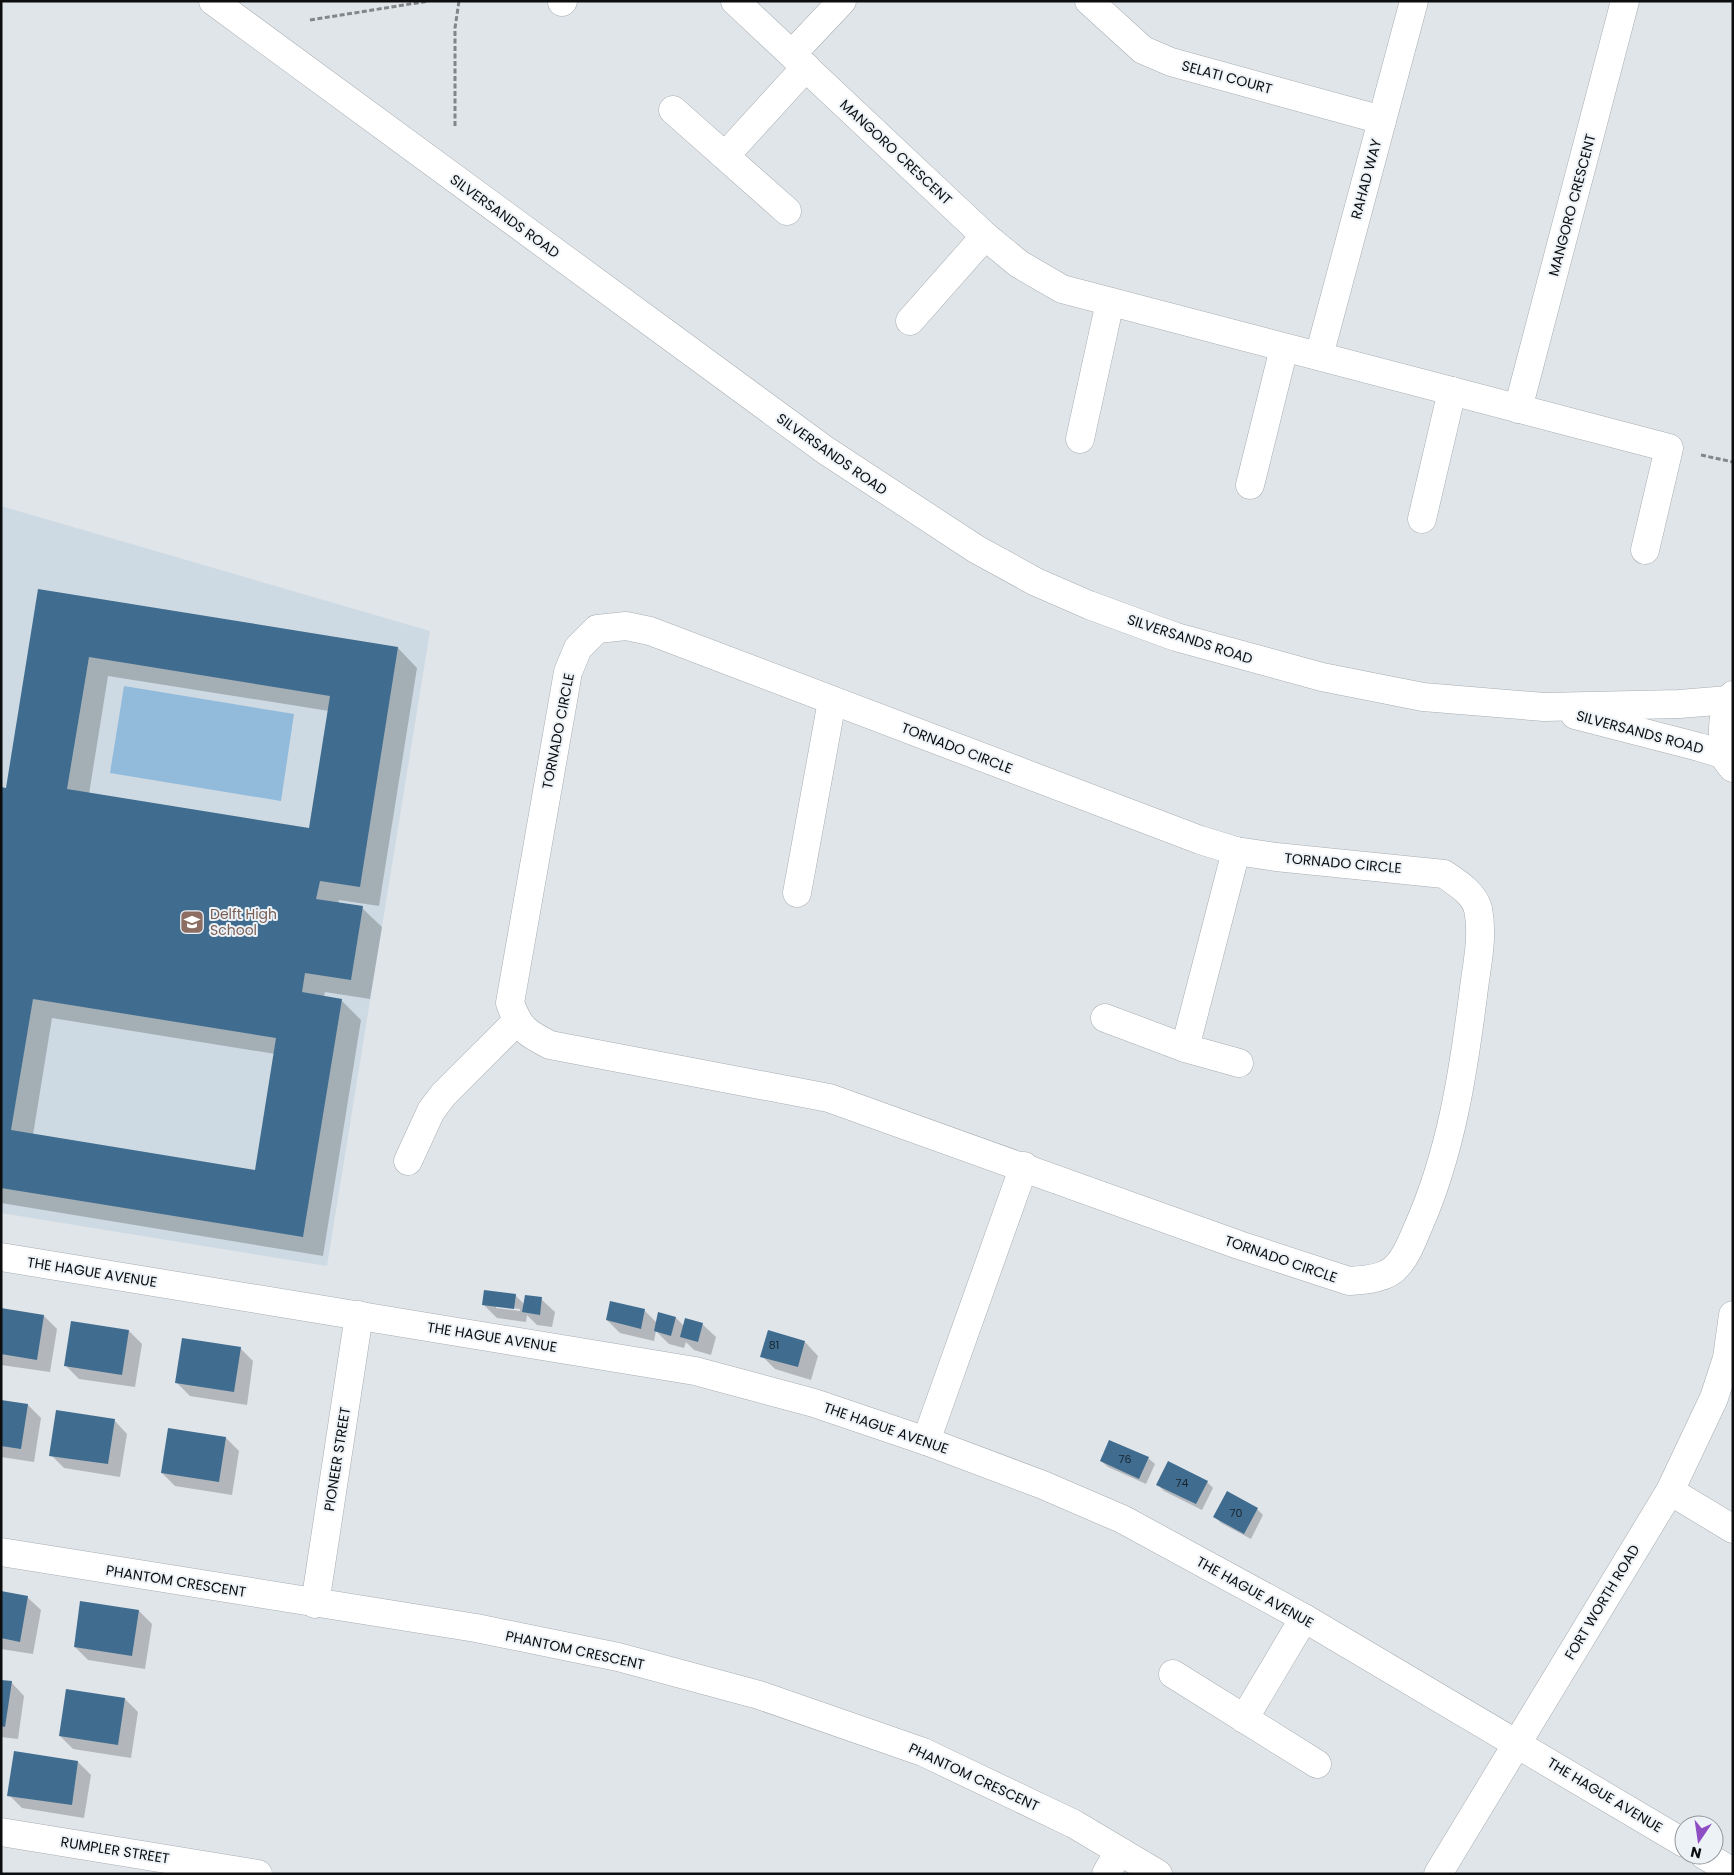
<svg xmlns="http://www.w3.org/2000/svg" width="1734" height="1875" font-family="Poppins,sans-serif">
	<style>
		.built { fill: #cedae3 }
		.green { fill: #91badb }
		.shadow { fill: #0003; fill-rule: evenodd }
		.building { fill: #406d8f; fill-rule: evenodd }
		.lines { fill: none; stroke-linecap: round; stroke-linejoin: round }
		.minor-casing { stroke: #a7adb1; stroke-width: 29 }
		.path { stroke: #828689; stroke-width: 3; stroke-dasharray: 5 2.5; stroke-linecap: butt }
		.minor { stroke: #fff; stroke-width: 28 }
		.labels { text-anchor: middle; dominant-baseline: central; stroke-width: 4; stroke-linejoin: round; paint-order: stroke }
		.number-label { font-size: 11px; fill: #18252e }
		.street-label { font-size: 14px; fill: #0b0d0e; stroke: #edf2f7 }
		.education-label { font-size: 14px; fill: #785e54; stroke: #edf2f7; text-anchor: start }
	</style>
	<rect width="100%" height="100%" fill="#e0e5ea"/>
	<path class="built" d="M 1,506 L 430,631 L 327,1266 L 1,1213 Z"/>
	<path class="green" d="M 124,686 L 294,714 L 281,801 L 110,773 Z"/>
	<g class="shadow">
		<path d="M 40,591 L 398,648 L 417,668 L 379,906 L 339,900 L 338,904 L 362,908 L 382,927 L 370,999 L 325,992 L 324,997 L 341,1000 L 361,1020 L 323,1256 L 1,1203 L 1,788 L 7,789 ZM 108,676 L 329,711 L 310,830 L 89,794 ZM 52,1018 L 275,1054 L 257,1171 L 33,1135 Z"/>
		<path d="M 515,1295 L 525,1305 L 541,1299 L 555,1312 L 552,1327 L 537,1325 L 527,1315 L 526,1322 L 497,1318 L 484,1305 ZM 496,1306 L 520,1309 L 520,1311 L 496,1308 Z"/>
		<path d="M 611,1303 L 645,1311 L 657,1323 L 676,1318 L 684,1326 L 702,1324 L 716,1337 L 711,1355 L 694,1350 L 686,1342 L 684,1348 L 669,1344 L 656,1331 L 654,1341 L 620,1333 L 607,1320 Z"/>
		<path d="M 1,1310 L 44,1316 L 57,1329 L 50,1372 L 1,1365 Z"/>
		<path d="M 129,1331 L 142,1344 L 135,1387 L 79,1379 L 66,1366 Z"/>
		<path d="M 769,1332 L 805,1342 L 818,1356 L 811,1380 L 775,1369 L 762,1356 Z"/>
		<path d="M 240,1348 L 253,1361 L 247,1405 L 190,1396 L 177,1383 Z"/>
		<path d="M 1,1401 L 28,1405 L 41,1418 L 34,1462 L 1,1457 Z"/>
		<path d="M 114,1420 L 127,1434 L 120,1477 L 64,1468 L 51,1455 Z"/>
		<path d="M 226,1438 L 239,1451 L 232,1495 L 175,1486 L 162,1473 Z"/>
		<path d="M 1148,1458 L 1155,1464 L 1146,1484 L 1108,1467 L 1101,1461 Z"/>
		<path d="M 1207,1482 L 1213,1488 L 1202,1510 L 1164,1491 L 1158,1485 Z"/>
		<path d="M 1257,1509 L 1263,1515 L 1251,1539 L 1221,1523 L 1215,1517 Z"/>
		<path d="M 1,1592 L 27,1597 L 41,1610 L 33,1654 L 1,1649 Z"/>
		<path d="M 139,1611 L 152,1624 L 145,1669 L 88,1660 L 75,1647 Z"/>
		<path d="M 1,1681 L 11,1682 L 24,1696 L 18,1739 L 1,1737 Z"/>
		<path d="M 125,1699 L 138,1712 L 131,1758 L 73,1749 L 60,1736 Z"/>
		<path d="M 78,1762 L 91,1775 L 84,1818 L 22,1808 L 9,1795 Z"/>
	</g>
	<g class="building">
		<path d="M 38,589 L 398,647 L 360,887 L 320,881 L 316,899 L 363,906 L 351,980 L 305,973 L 302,992 L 342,999 L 303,1237 L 1,1188 L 1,787 L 6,788 ZM 89,657 L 330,696 L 309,828 L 67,789 ZM 33,999 L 276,1038 L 255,1170 L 11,1130 Z"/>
		<path d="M 484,1290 L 516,1294 L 514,1309 L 482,1305 Z"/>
		<path d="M 525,1295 L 542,1297 L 540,1315 L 522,1312 Z"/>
		<path d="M 610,1301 L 645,1309 L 641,1329 L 606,1320 Z"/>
		<path d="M 1,1308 L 44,1315 L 37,1360 L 1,1354 Z"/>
		<path d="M 658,1312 L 676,1317 L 671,1336 L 654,1331 Z"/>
		<path d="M 685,1318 L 703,1323 L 698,1342 L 680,1337 Z"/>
		<path d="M 71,1321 L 129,1330 L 122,1375 L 64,1366 Z"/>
		<path d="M 768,1330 L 805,1341 L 798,1367 L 760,1357 Z"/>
		<path d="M 182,1338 L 241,1347 L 234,1392 L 175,1383 Z"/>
		<path d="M 1,1400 L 28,1404 L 21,1449 L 1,1446 Z"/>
		<path d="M 56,1410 L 115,1419 L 108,1464 L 49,1456 Z"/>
		<path d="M 168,1428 L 226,1437 L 219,1482 L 161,1473 Z"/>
		<path d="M 1109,1440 L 1149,1457 L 1139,1479 L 1100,1461 Z"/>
		<path d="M 1168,1461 L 1208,1481 L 1196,1504 L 1156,1485 Z"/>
		<path d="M 1227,1491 L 1258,1508 L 1244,1534 L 1213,1517 Z"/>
		<path d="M 1,1591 L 28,1596 L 20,1642 L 1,1638 Z"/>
		<path d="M 80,1601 L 139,1610 L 132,1656 L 74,1647 Z"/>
		<path d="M 1,1680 L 12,1681 L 5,1727 L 1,1726 Z"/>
		<path d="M 66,1689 L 125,1698 L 118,1745 L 59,1736 Z"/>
		<path d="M 14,1751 L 78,1761 L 72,1805 L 7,1796 Z"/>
	</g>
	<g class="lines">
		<g class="minor-casing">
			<g id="minor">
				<path d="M 213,1 L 825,450 L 976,549 L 1036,582 L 1089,605 L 1176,637 L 1322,677 L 1423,697 L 1544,707 L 1679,704 L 1729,700"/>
				<path d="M 735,1 L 985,236 L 1019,264 L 1062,289 L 1669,448 L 1645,550"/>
				<path d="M 1089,1 L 1143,50 L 1171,62 L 1382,120"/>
				<path d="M 562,2 L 563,1"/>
				<path d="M 792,54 L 842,1"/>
				<path d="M 673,110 L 787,211"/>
				<path d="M 725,156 L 806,67"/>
				<path d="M 910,321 L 985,236"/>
				<path d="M 1319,356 L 1414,1"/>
				<path d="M 1518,409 L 1625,1"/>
				<path d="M 1080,439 L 1110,302"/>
				<path d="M 1250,485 L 1284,348"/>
				<path d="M 1422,519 L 1452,391"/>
				<path d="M 626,626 L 650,631 L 1200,840 L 1236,851 L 1276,857 L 1444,874 C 1457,883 1474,893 1478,909 C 1484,937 1476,968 1473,996 C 1463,1074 1451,1152 1419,1225 C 1413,1238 1408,1254 1398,1265 C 1387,1279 1365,1280 1349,1281 L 1239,1245 L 829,1098 L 550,1045 C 526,1033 519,1028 510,1003 L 568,672 L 578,648 L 597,629 Z"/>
				<path d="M 1733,695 C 1719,717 1720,745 1733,768"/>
				<path d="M 1575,715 L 1699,747 L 1722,754 L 1731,766"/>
				<path d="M 797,893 L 832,701"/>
				<path d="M 1105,1018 L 1185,1048 L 1239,1063"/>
				<path d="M 1185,1048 L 1236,851"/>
				<path d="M 408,1161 L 431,1111 L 443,1095 L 517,1021"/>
				<path d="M 1,1257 L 695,1371 L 814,1403 L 926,1441 L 1043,1485 L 1122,1519 L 1304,1618 L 1684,1843"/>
				<path d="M 926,1441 L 1024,1166"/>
				<path d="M 1670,1491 L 1733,1529"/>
				<path d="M 1,1552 L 476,1628 L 618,1657 L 759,1695 L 923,1752 L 1074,1824 L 1158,1874"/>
				<path d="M 315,1604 L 359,1315"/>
				<path d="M 1173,1674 L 1317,1764"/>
				<path d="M 1244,1719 L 1304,1618"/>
				<path d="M 1,1832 L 258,1874"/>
				<path d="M 1704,1855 L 1733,1872"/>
				<path d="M 1106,1874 L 1119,1851"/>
				<path d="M 1438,1874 L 1670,1491 L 1714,1398 L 1727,1358 L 1733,1315"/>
			</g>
		</g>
		<g class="path">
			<path d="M 310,20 L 429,1"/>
			<path d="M 455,126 L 455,28 L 459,1"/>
			<path d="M 1701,455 L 1733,462"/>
		</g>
		<use href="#minor" class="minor"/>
	</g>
	<defs>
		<g id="school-square" transform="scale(1.25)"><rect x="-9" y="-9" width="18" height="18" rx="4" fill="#8d6e63" stroke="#edf2f7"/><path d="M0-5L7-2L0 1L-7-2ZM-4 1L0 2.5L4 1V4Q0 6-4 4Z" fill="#fff"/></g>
	</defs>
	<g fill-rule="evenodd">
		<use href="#school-square" x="192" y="922"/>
	</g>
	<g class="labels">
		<g class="number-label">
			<text x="774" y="1345">81</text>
			<text x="1125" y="1459">76</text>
			<text x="1182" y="1483">74</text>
			<text x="1236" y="1513">70</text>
		</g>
		<g class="street-label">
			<text transform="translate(1227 77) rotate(15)">SELATI COURT</text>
			<text transform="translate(896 152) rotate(43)">MANGORO CRESCENT</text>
			<text transform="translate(1366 179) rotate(-75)">RAHAD WAY</text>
			<text transform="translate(1572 205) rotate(-75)">MANGORO CRESCENT</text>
			<text transform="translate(505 216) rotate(36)">SILVERSANDS ROAD</text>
			<text transform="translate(832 454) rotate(35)">SILVERSANDS ROAD</text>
			<text transform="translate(1190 639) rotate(18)">SILVERSANDS ROAD</text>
			<text transform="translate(558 731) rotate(-79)">TORNADO CIRCLE</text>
			<text transform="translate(1640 732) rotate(15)">SILVERSANDS ROAD</text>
			<text transform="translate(957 748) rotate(21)">TORNADO CIRCLE</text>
			<text transform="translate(1343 863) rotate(5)">TORNADO CIRCLE</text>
			<text transform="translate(1281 1259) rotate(19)">TORNADO CIRCLE</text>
			<text transform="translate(92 1272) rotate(9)">THE HAGUE AVENUE</text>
			<text transform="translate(492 1337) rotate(9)">THE HAGUE AVENUE</text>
			<text transform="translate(886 1428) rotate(19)">THE HAGUE AVENUE</text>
			<text transform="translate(337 1459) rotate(-81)">PIONEER STREET</text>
			<text transform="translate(176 1581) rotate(9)">PHANTOM CRESCENT</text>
			<text transform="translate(1255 1592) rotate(29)">THE HAGUE AVENUE</text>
			<text transform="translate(1602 1602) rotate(-59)">FORT WORTH ROAD</text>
			<text transform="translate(575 1650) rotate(12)">PHANTOM CRESCENT</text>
			<text transform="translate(974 1777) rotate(25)">PHANTOM CRESCENT</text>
			<text transform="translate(1605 1795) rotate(31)">THE HAGUE AVENUE</text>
			<text transform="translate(115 1850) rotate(9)">RUMPLER STREET</text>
		</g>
		<g class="education-label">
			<text x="210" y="914">Delft High<tspan x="210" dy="16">School</tspan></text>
		</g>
	</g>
	<rect width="1734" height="1875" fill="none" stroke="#0b0d0e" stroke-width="5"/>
	<g transform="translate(1699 1840) rotate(193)"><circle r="24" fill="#edf2f7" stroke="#93969a"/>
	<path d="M0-4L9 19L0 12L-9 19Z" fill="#8e4dc2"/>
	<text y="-8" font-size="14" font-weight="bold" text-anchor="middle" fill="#0b0d0e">N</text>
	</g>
</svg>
